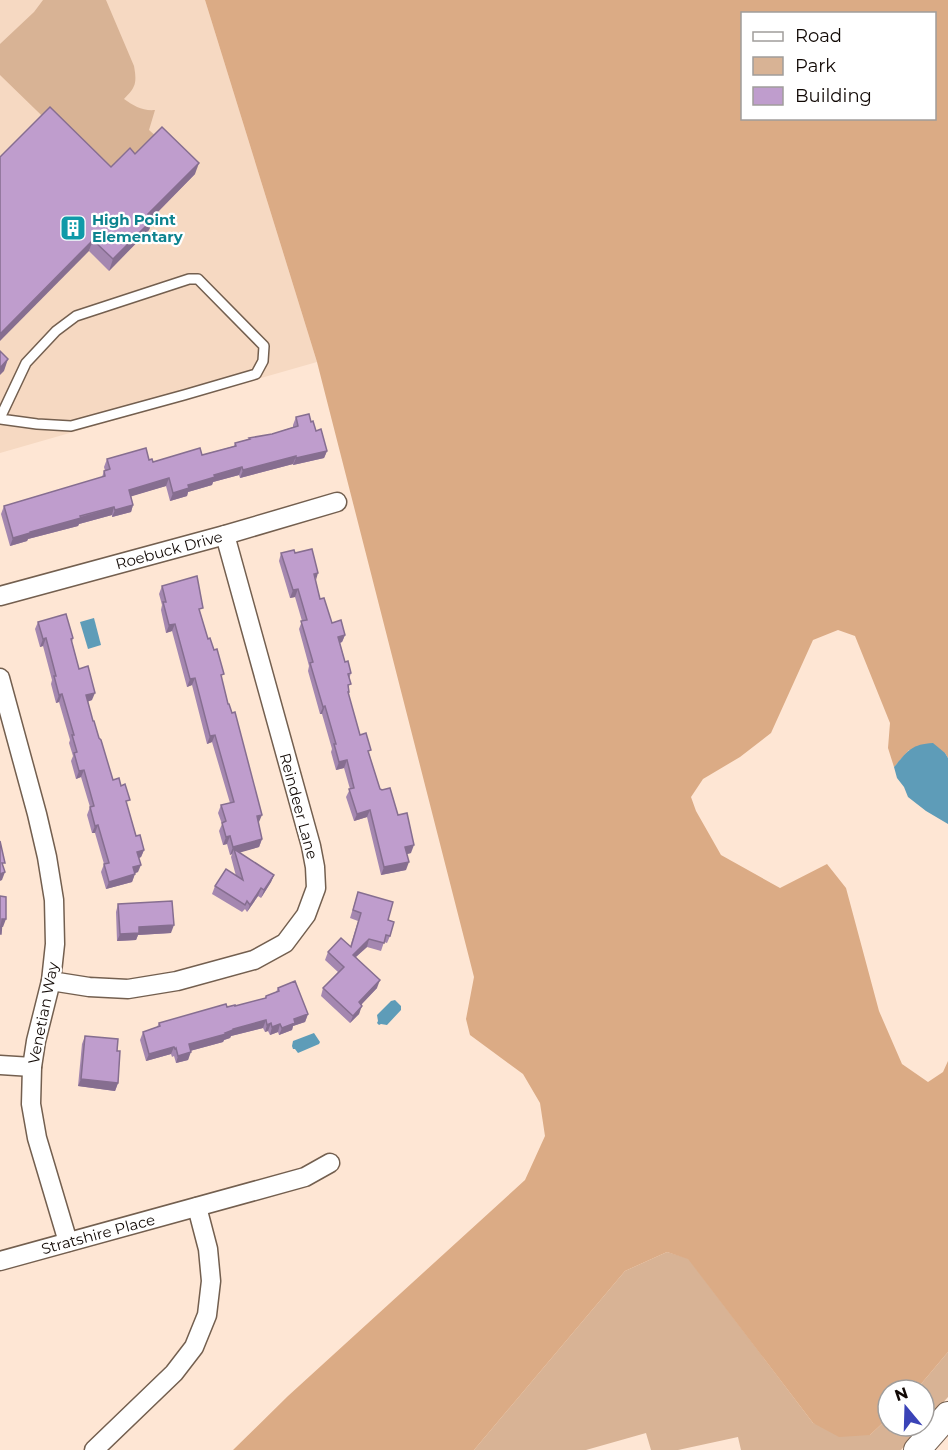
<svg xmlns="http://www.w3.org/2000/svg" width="948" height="1450" font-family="Montserrat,sans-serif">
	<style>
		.built { fill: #f6d9c2 }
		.green { fill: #d8b395 }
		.forest { fill: #dbab85; fill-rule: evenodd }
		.water { fill: #5e9cb8 }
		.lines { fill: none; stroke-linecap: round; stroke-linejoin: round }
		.service-casing { stroke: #735f4f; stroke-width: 12 }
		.minor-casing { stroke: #735f4f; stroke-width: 21 }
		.secondary-casing { stroke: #735f4f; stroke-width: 28 }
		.service { stroke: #fff; stroke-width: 9 }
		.minor { stroke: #fff; stroke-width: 18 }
		.secondary { stroke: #fff; stroke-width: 26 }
		.wall { fill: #a487b0 }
		.shaded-wall { fill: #866e90 }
		.building { fill: #bf9dcd; stroke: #866e90; stroke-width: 1.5 }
		.labels { text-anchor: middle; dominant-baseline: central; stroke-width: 4.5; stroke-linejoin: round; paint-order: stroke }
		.culture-label { font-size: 15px; font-weight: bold; fill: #0d838f; stroke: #fff; text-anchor: start }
		.street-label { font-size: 15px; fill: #110905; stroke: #fff }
	</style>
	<rect width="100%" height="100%" fill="#fee6d4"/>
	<path class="built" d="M 0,0 L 205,0 L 317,362 L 0,453 Z"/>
	<g class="green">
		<path d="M 43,0 L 106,0 L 134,66 C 137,83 136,87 124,99 C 134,106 142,111 155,110 L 149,130 L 158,138 L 107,179 L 0,75 L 0,44 L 34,12 Z"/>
		<path d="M 667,1252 L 688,1258 L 813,1423 L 870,1435 L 888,1418 L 888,1426 L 923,1426 L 901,1450 L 741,1450 L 738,1437 L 678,1450 L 651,1450 L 646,1433 L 586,1450 L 474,1450 L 625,1271 Z"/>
		<path d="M 948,1352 L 948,1397 L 924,1424 L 924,1390 L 916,1390 Z"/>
	</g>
	<path class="forest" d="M 205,0 L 948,0 L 948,758 L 945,753 L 909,750 L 894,767 L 888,748 L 890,723 L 855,636 L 838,630 L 813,640 L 771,733 L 740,757 L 703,779 L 691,797 L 696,811 L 721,855 L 780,888 L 827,864 L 846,888 L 879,1011 L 902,1064 L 928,1082 L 943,1072 L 948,1061 L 948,1352 L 916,1390 L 888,1390 L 888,1418 L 870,1435 L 839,1437 L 813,1423 L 688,1259 L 667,1252 L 625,1271 L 474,1450 L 233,1450 L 288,1396 L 525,1180 L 545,1136 L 540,1103 L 523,1074 L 470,1035 L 466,1019 L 474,977 L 317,362 ZM 742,14 L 934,14 L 934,118 L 742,118 Z"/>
	<g class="water">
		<path d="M 94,618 L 101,645 L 88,649 L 80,622 Z"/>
		<path d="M 933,743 L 945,753 L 948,758 L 948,824 L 926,811 L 908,797 L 904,787 L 897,778 L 894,767 C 907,752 911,744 933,743 Z"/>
		<path d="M 395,1000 L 401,1006 L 401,1010 L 387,1025 L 381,1024 L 379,1025 L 377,1023 L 378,1021 L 377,1015 L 391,1001 Z"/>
		<path d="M 314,1033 L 320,1042 L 319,1044 L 298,1053 L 295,1049 L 293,1049 L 292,1046 L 293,1041 Z"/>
	</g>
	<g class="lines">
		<g class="service-casing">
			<path id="service" d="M 0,418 L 26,363 L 56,331 L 76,316 L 189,279 L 198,279 L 264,346 L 263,361 L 256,374 L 184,395 L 71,426 L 37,424 L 0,419"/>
		</g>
		<g class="minor-casing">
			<g id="minor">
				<path d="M 0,596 L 225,535 L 337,502"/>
				<path d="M 0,678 L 37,814 L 47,857 L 54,900 L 55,944 L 51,981 L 36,1041 L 32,1067 L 31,1104 L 37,1138 L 68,1242"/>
				<path d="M 51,981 L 89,987 L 128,989 L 177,981 L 254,960 L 285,943 L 306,915 L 316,888 L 315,867 L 311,846 L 225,535"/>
				<path d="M 0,1065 L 32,1067"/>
				<path d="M 0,1261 L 305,1177 L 330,1163"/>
				<path d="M 94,1450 L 174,1373 L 194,1347 L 207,1315 L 211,1281 L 208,1249 L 197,1207"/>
			</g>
		</g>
		<g class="secondary-casing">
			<path id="secondary" d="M 917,1450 L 948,1415"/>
		</g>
		<use href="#service" class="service"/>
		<use href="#minor" class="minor"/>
		<use href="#secondary" class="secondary"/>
	</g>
	<g class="wall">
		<path d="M 135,154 L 195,174 L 152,218 L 153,219 L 149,230 L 109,271 L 89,251 L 111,167 Z"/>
		<path d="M 296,417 L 311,422 L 327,451 L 324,458 L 293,465 L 293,464 L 240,478 L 239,475 L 213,482 L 212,485 L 188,492 L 187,496 L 170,501 L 166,486 L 131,496 L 133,505 L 131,512 L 112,517 L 112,515 L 79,524 L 78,526 L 28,539 L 27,541 L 10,546 L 1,514 L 4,506 L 102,477 L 104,471 L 105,471 L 104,467 L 107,459 L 149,460 L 153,462 L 202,455 L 234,446 L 235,443 L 249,439 L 249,438 L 272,434 L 293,427 L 293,425 Z"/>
		<path d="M 281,553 L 295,553 L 315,580 L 320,599 L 332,623 L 345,635 L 342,642 L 340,643 L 345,662 L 351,673 L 349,679 L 348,694 L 360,735 L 369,754 L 380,789 L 398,815 L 411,853 L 407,854 L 406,870 L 381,875 L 367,817 L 354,821 L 346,797 L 350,789 L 344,768 L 336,770 L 331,752 L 332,749 L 322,714 L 320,714 L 308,671 L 309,666 L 299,629 L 302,621 L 295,597 L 290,598 L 279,561 Z"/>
		<path d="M 162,586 L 201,615 L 208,639 L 222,680 L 259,822 L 258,823 L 262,839 L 259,847 L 239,852 L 274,875 L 271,882 L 261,898 L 258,896 L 247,912 L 245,909 L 242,912 L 212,894 L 215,886 L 236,876 L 231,857 L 232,854 L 230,855 L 227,844 L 223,845 L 219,831 L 222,824 L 218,813 L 221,805 L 230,803 L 212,742 L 207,744 L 192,685 L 187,687 L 172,631 L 166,633 L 161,610 L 162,605 L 159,594 Z"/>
		<path d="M 38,622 L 73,638 L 72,642 L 79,669 L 92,700 L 87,702 L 93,721 L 113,780 L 127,806 L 136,836 L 144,850 L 141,857 L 139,858 L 138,872 L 135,873 L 132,882 L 106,889 L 101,872 L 104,864 L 95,833 L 92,833 L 87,815 L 90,807 L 81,777 L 76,779 L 71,761 L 73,756 L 69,743 L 70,740 L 59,702 L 56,703 L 51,684 L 52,680 L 43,646 L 40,647 L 35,629 Z"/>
		<path d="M 358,892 L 388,920 L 390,936 L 387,943 L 384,942 L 381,951 L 367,947 L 356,957 L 377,988 L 361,1005 L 359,1014 L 350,1023 L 321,996 L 323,988 L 338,972 L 325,960 L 328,952 L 350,947 L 358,921 L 350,918 Z"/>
		<path d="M 118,904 L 171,933 L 138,935 L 136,940 L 117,941 L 116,912 Z"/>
		<path d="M 278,988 L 308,1014 L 305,1022 L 293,1026 L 292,1030 L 279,1035 L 278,1032 L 270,1035 L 268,1031 L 265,1032 L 263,1028 L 231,1036 L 230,1038 L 224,1040 L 223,1042 L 190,1051 L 188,1060 L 176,1063 L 174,1056 L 172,1057 L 171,1054 L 146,1061 L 140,1040 L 143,1032 L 157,1027 L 159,1023 L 227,1007 L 235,1006 L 265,998 L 266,996 L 276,992 Z"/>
		<path d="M 85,1036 L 118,1083 L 115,1091 L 78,1086 L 82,1044 Z"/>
	</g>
	<g class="shaded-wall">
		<path d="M 199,163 L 195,174 L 144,226 L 148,214 Z"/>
		<path d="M 153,219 L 149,230 L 109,271 L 113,259 Z"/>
		<path d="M 93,240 L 89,251 L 0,341 L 0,334 Z"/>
		<path d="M 8,359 L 4,371 L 0,375 L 0,368 Z"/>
		<path d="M 327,451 L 324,458 L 293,465 L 296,458 Z"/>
		<path d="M 296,456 L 293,464 L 240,478 L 243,470 Z"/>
		<path d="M 242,467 L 239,475 L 213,482 L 212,485 L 188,492 L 187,496 L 170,501 L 173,493 L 188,485 L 214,475 Z"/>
		<path d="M 169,478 L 166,486 L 126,498 L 129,490 Z"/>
		<path d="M 133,505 L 131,512 L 112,517 L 115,510 Z"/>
		<path d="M 114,507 L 112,515 L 79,524 L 78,526 L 28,539 L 27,541 L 10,546 L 13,538 L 30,532 Z"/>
		<path d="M 318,573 L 316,580 L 314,574 Z"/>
		<path d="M 298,589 L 295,597 L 290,598 L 293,590 Z"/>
		<path d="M 175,624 L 172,631 L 166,633 L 169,625 Z"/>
		<path d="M 345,635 L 342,642 L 335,644 L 338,637 Z"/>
		<path d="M 46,638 L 43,646 L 40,647 L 43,639 Z"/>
		<path d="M 195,678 L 192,685 L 187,687 L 190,679 Z"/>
		<path d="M 95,693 L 92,700 L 83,703 L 86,695 Z"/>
		<path d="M 62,694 L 59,702 L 56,703 L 59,695 Z"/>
		<path d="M 325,706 L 322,714 L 320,714 L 323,707 Z"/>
		<path d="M 215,735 L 212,742 L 207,744 L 210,736 Z"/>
		<path d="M 347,760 L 344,768 L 336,770 L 339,762 Z"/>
		<path d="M 84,770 L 81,777 L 76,779 L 79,771 Z"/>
		<path d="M 370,810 L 367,817 L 354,821 L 357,814 Z"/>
		<path d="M 262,815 L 259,822 L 254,824 L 257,816 Z"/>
		<path d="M 98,825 L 95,833 L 92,833 L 95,826 Z"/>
		<path d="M 230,836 L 227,844 L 223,845 L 226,837 Z"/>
		<path d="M 262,839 L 259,847 L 235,854 L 234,849 L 232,854 L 230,855 L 233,847 Z"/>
		<path d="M 414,845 L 411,853 L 403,855 L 405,847 Z"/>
		<path d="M 144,850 L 141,857 L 134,860 L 137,852 Z"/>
		<path d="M 409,862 L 406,870 L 381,875 L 384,867 Z"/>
		<path d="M 141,865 L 138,872 L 130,875 L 133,867 Z"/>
		<path d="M 5,872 L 2,880 L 0,881 L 0,874 Z"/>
		<path d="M 135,874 L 132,882 L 106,889 L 109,882 Z"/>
		<path d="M 274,875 L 271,882 L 261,898 L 264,890 Z"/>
		<path d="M 261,888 L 258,896 L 247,912 L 250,905 Z"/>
		<path d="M 2,919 L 6,919 L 3,927 L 0,927 Z"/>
		<path d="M 174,925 L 171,933 L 138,935 L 136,940 L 117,941 L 120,934 L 139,927 Z"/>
		<path d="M 369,939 L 367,947 L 350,962 L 353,955 Z"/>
		<path d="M 380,980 L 377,988 L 356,1010 L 359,1002 Z"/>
		<path d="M 362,1006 L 359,1014 L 350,1023 L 353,1016 Z"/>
		<path d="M 308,1014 L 305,1022 L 293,1026 L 292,1030 L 279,1035 L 282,1028 L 294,1019 Z"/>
		<path d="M 266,1020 L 263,1028 L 231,1036 L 230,1038 L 224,1040 L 223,1042 L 186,1052 L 189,1044 L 225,1033 L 233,1029 Z"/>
		<path d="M 271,1023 L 268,1031 L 265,1032 L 267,1025 Z"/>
		<path d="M 280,1024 L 278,1032 L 270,1035 L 272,1027 Z"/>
		<path d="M 174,1047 L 171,1054 L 146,1061 L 149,1054 Z"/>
		<path d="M 191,1052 L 188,1060 L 176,1063 L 178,1056 Z"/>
		<path d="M 81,1079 L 118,1083 L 115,1091 L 78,1086 Z"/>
	</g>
	<g class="building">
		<path d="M 50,107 L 111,167 L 130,148 L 135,154 L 162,127 L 199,163 L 148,214 L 153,219 L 113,259 L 93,240 L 0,334 L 0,157 Z"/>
		<path d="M 0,351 L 8,359 L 0,368 Z"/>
		<path d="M 309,414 L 311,422 L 313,421 L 316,431 L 321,429 L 327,451 L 296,458 L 296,456 L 243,470 L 242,467 L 214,475 L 215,477 L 188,485 L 189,488 L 173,493 L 169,478 L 129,490 L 133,505 L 115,510 L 114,507 L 80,516 L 81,518 L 30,532 L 30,533 L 13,538 L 4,506 L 105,476 L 104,471 L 110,469 L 107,459 L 146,448 L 149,460 L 152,459 L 153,462 L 200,448 L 202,455 L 236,446 L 235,443 L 250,439 L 249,438 L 272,434 L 298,426 L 296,417 Z"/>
		<path d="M 312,549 L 318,573 L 314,574 L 320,599 L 324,598 L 332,623 L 341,620 L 345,635 L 338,637 L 345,662 L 348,661 L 351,673 L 348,674 L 351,684 L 348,685 L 349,692 L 348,692 L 360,735 L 366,733 L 371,750 L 368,751 L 380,789 L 382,790 L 390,788 L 398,815 L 407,813 L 414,845 L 405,847 L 409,862 L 384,867 L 370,810 L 357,814 L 349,789 L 354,788 L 347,760 L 339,762 L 334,744 L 336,744 L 325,706 L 323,707 L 310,663 L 313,662 L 301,621 L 307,620 L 298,589 L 293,590 L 281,553 L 294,550 L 295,553 Z"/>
		<path d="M 197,576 L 203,608 L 199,609 L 208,639 L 210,638 L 214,650 L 217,649 L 224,674 L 221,675 L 228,704 L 229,704 L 232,713 L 235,712 L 262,815 L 257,816 L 262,839 L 233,847 L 230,836 L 226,837 L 222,823 L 226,821 L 221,805 L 234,802 L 215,735 L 210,736 L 195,678 L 190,679 L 175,624 L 169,625 L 163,602 L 166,602 L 162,586 Z"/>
		<path d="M 66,614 L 73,638 L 71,639 L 79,669 L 88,666 L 95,693 L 86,695 L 93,721 L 94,721 L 99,738 L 101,740 L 113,780 L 119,778 L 121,786 L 125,784 L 130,800 L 126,801 L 136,836 L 140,835 L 144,850 L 137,852 L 141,865 L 133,867 L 135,874 L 109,882 L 104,864 L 109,863 L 98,825 L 95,826 L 90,807 L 94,806 L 84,770 L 79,771 L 74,753 L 77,752 L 72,735 L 74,735 L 62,694 L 59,695 L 54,676 L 56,676 L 46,638 L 43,639 L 38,622 Z"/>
		<path d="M 0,841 L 5,863 L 2,863 L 5,872 L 0,874 Z"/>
		<path d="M 234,849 L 274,875 L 264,890 L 261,888 L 250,905 L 247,901 L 245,905 L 215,886 L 226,869 L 243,880 Z"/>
		<path d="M 358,892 L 393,902 L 388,920 L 394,922 L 390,936 L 386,935 L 384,943 L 369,939 L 353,955 L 380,980 L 359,1002 L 362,1006 L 353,1016 L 323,988 L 344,967 L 328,952 L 341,938 L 351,947 L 361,913 L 353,910 Z"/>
		<path d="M 0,896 L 6,897 L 6,919 L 2,919 L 1,934 L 0,934 Z"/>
		<path d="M 172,901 L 174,925 L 139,927 L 139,933 L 120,934 L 118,904 Z"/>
		<path d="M 295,981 L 308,1014 L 294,1019 L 295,1023 L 282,1028 L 280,1024 L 272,1027 L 271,1023 L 267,1025 L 266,1020 L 233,1029 L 233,1030 L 225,1033 L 226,1034 L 189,1044 L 191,1052 L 178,1056 L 176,1048 L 175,1049 L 174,1047 L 149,1054 L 143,1032 L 160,1026 L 159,1023 L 226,1004 L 227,1007 L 235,1005 L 235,1006 L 266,998 L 266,996 L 279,991 L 278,988 Z"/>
		<path d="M 85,1036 L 118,1039 L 117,1051 L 120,1051 L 118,1083 L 81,1079 Z"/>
	</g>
	<defs>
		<g id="building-square" transform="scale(1.35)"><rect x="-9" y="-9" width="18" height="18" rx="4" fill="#0f9aa8" stroke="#fff"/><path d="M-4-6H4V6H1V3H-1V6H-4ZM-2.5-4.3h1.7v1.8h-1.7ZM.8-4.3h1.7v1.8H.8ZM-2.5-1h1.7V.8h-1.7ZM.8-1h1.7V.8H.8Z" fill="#fff"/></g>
	</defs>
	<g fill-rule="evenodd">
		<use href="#building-square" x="73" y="228"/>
	</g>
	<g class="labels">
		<g class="culture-label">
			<text x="92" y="219">High Point<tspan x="92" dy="17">Elementary</tspan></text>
		</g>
		<g class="street-label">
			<text transform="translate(169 550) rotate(-15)">Roebuck Drive</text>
			<text transform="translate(299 806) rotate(75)">Reindeer Lane</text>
			<text transform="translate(43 1013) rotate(-79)">Venetian Way</text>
			<text transform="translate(98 1234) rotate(-15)">Stratshire Place</text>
		</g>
	</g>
	<rect x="741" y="12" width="195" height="108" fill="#ffffff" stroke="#a09d9b" stroke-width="1.5"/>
	<rect x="753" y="32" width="30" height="9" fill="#ffffff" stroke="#a09d9b" stroke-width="1.5"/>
	<text x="795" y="42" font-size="18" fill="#110905">Road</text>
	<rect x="753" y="57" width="30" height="18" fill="#d8b395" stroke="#a09d9b" stroke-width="1.5"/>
	<text x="795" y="72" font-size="18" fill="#110905">Park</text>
	<rect x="753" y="87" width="30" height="18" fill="#bf9dcd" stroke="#a09d9b" stroke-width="1.5"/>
	<text x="795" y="102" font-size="18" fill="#110905">Building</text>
	<g transform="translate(906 1408) rotate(341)"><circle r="28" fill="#ffffff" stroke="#a09d9b" stroke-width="1.5"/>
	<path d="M0-4.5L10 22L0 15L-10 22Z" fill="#3a43b7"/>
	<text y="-9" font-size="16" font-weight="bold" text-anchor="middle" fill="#110905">N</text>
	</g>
</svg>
